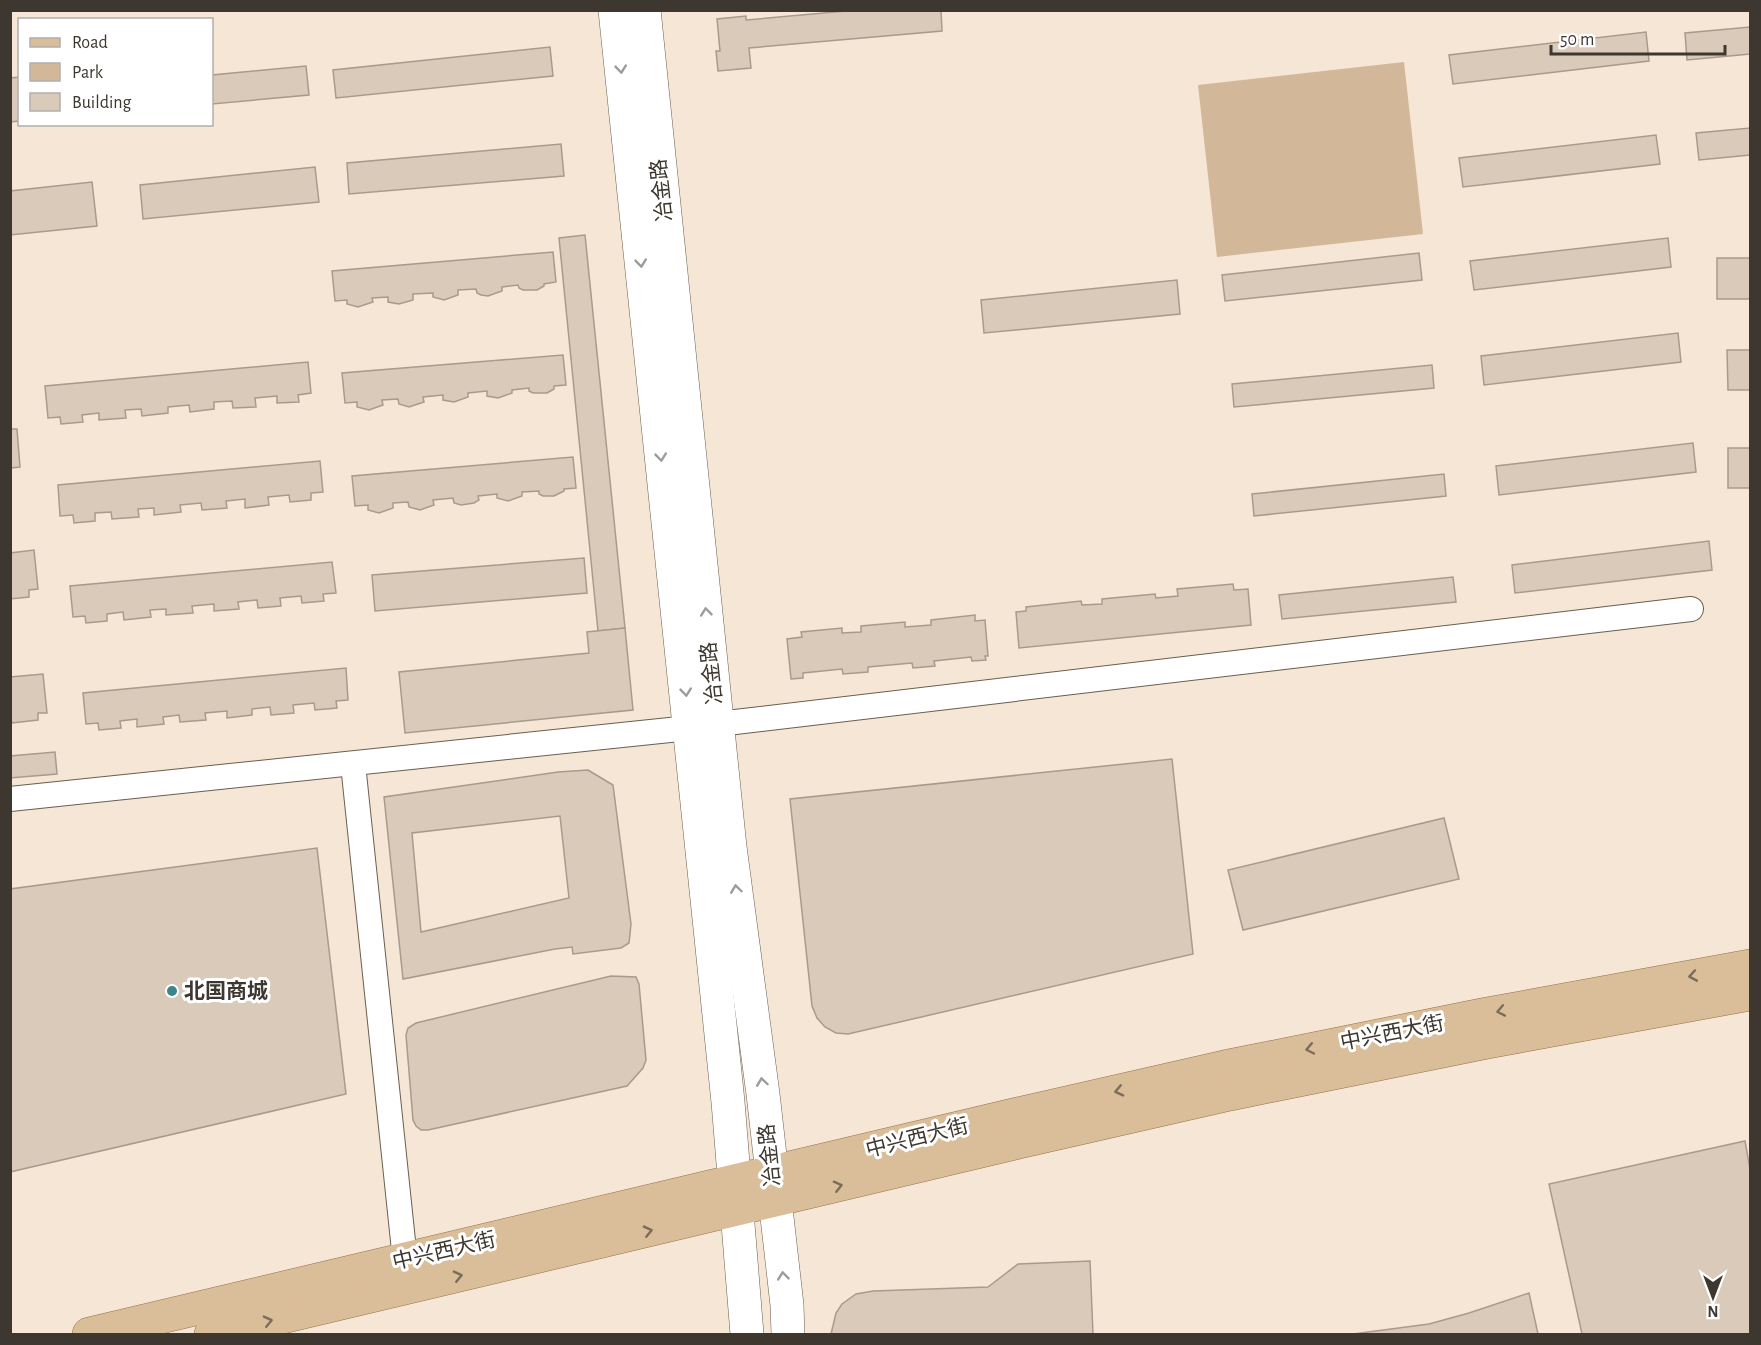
<svg xmlns="http://www.w3.org/2000/svg" width="1761" height="1345" font-family="'Alegreya Sans','Noto Sans SC',sans-serif">
	<style>
		.green { fill: #d2b899 }
		.building { fill: #d9cab9; stroke: #a99b8b; stroke-width: 1.5; fill-rule: evenodd }
		.lines { fill: none; stroke-linecap: round; stroke-linejoin: round }
		.street-casing { stroke: #6b5e4f; stroke-width: 26 }
		.secondary-casing { stroke: #6b5e4f; stroke-width: 34 }
		.primary-casing { stroke: #937248; stroke-width: 34 }
		.street { stroke: #fff; stroke-width: 24 }
		.secondary { stroke: #fff; stroke-width: 33 }
		.primary { stroke: #dabd99; stroke-width: 33 }
		.oneway { stroke: #9e9b98 }
		.oneway2 { stroke: #7c6d5a }
		.poi-dot { fill: #3d858c; stroke: #fff; stroke-width: 2 }
		.labels { text-anchor: middle; dominant-baseline: central; stroke-width: 6; stroke-linejoin: round; paint-order: stroke }
		.street-label { font-size: 21px; fill: #3d3730; stroke: #fff }
		.poi-label { font-size: 21px; font-weight: bold; fill: #3d3730; stroke: #fff; text-anchor: start }
	</style>
	<rect width="100%" height="100%" fill="#f5e6d5"/>
	<path class="green" d="M 1404,62 L 1423,234 L 1217,257 L 1198,85 Z"/>
	<g class="building">
		<path d="M 857,10 L 941,10 L 942,31 L 749,48 L 751,68 L 718,71 L 716,51 L 720,51 L 717,19 L 746,16 L 746,20 Z"/>
		<path d="M 1750,27 L 1750,54 L 1687,60 L 1685,33 Z"/>
		<path d="M 1646,32 L 1649,61 L 1453,84 L 1449,55 Z"/>
		<path d="M 550,47 L 553,76 L 336,98 L 333,70 Z"/>
		<path d="M 306,66 L 309,95 L 212,104 L 212,75 Z"/>
		<path d="M 20,77 L 20,121 L 10,122 L 10,78 Z"/>
		<path d="M 1750,128 L 1750,155 L 1699,160 L 1696,133 Z"/>
		<path d="M 1656,135 L 1660,164 L 1463,187 L 1459,158 Z"/>
		<path d="M 561,144 L 564,176 L 349,194 L 347,163 Z"/>
		<path d="M 315,167 L 319,202 L 143,219 L 140,185 Z"/>
		<path d="M 92,182 L 97,226 L 10,235 L 10,191 Z"/>
		<path d="M 585,235 L 625,628 L 598,631 L 559,238 Z"/>
		<path d="M 1668,238 L 1671,267 L 1474,290 L 1470,261 Z"/>
		<path d="M 553,252 L 556,282 L 544,284 L 544,286 L 537,290 L 523,290 L 519,288 L 518,285 L 502,287 L 502,291 L 488,296 L 481,295 L 477,293 L 476,289 L 458,290 L 458,295 L 444,300 L 433,297 L 433,293 L 413,294 L 413,300 L 399,304 L 388,302 L 388,297 L 372,298 L 373,302 L 358,307 L 347,304 L 347,300 L 335,301 L 332,271 Z"/>
		<path d="M 1419,253 L 1422,280 L 1225,301 L 1222,275 Z"/>
		<rect x="1717" y="258" width="33" height="41"/>
		<path d="M 1177,280 L 1180,314 L 984,333 L 981,300 Z"/>
		<path d="M 1678,333 L 1681,362 L 1484,385 L 1481,356 Z"/>
		<path d="M 1727,350 L 1750,350 L 1750,390 L 1728,390 Z"/>
		<path d="M 563,355 L 566,385 L 554,386 L 554,389 L 547,393 L 533,393 L 529,391 L 529,388 L 512,390 L 512,393 L 498,398 L 487,396 L 487,391 L 468,393 L 468,397 L 454,402 L 443,400 L 443,395 L 423,397 L 424,402 L 409,407 L 399,404 L 398,399 L 382,400 L 383,405 L 369,410 L 357,407 L 357,402 L 345,403 L 342,373 Z"/>
		<path d="M 308,362 L 311,393 L 298,395 L 299,402 L 277,403 L 277,396 L 255,398 L 256,407 L 233,408 L 232,401 L 214,402 L 214,409 L 190,412 L 189,405 L 168,407 L 168,413 L 142,416 L 141,409 L 125,410 L 126,418 L 99,420 L 99,413 L 82,415 L 83,422 L 61,424 L 60,417 L 48,418 L 45,386 Z"/>
		<path d="M 1432,365 L 1434,388 L 1234,407 L 1232,384 Z"/>
		<path d="M 10,429 L 17,429 L 20,467 L 11,468 L 10,476 Z"/>
		<path d="M 1693,443 L 1696,472 L 1499,495 L 1496,466 Z"/>
		<rect x="1728" y="448" width="22" height="40"/>
		<path d="M 573,457 L 576,488 L 564,489 L 564,491 L 554,496 L 543,496 L 539,494 L 539,491 L 522,492 L 522,496 L 508,501 L 497,498 L 497,494 L 478,496 L 479,500 L 474,503 L 461,505 L 454,503 L 453,498 L 433,500 L 434,505 L 420,510 L 409,507 L 408,502 L 393,503 L 393,508 L 379,513 L 368,510 L 368,505 L 355,506 L 352,476 Z"/>
		<path d="M 320,461 L 323,492 L 311,493 L 311,500 L 290,502 L 289,495 L 268,497 L 269,505 L 245,508 L 245,499 L 226,501 L 227,508 L 202,510 L 201,503 L 180,505 L 181,512 L 154,515 L 154,508 L 138,509 L 139,517 L 112,519 L 111,512 L 95,513 L 95,521 L 74,523 L 73,515 L 60,516 L 58,485 Z"/>
		<path d="M 1444,474 L 1446,496 L 1254,516 L 1252,494 Z"/>
		<path d="M 1709,541 L 1712,570 L 1515,593 L 1512,565 Z"/>
		<path d="M 34,550 L 38,589 L 29,590 L 29,597 L 10,599 L 10,553 Z"/>
		<path d="M 584,558 L 587,593 L 375,611 L 372,575 Z"/>
		<path d="M 332,562 L 336,593 L 323,594 L 324,601 L 302,603 L 301,596 L 280,598 L 281,606 L 258,608 L 257,600 L 238,602 L 239,609 L 214,611 L 214,604 L 192,606 L 193,613 L 166,615 L 166,609 L 150,610 L 151,617 L 124,620 L 123,612 L 107,614 L 107,621 L 86,623 L 85,616 L 73,617 L 70,586 Z"/>
		<path d="M 1453,577 L 1456,602 L 1282,619 L 1279,595 Z"/>
		<path d="M 1233,584 L 1234,590 L 1248,589 L 1251,625 L 1019,648 L 1016,612 L 1026,611 L 1026,607 L 1081,601 L 1082,605 L 1102,604 L 1102,599 L 1155,594 L 1156,598 L 1178,596 L 1177,589 Z"/>
		<path d="M 975,615 L 975,621 L 985,620 L 988,656 L 985,656 L 986,660 L 972,661 L 971,657 L 934,661 L 935,666 L 913,668 L 912,663 L 868,667 L 868,672 L 843,674 L 842,669 L 803,673 L 803,678 L 791,679 L 787,639 L 802,637 L 801,632 L 842,628 L 842,633 L 861,632 L 861,626 L 905,622 L 905,627 L 931,625 L 931,620 Z"/>
		<path d="M 625,628 L 633,710 L 405,733 L 399,672 L 589,653 L 587,632 Z"/>
		<path d="M 346,668 L 348,700 L 336,701 L 337,708 L 315,710 L 314,703 L 293,705 L 294,713 L 271,715 L 270,707 L 252,709 L 252,715 L 227,718 L 227,711 L 205,713 L 206,720 L 180,722 L 179,715 L 163,717 L 164,724 L 137,727 L 137,719 L 120,721 L 121,728 L 99,730 L 98,723 L 86,724 L 83,693 Z"/>
		<path d="M 43,674 L 47,713 L 38,713 L 38,720 L 12,723 L 10,716 L 10,677 Z"/>
		<path d="M 55,752 L 57,774 L 10,778 L 10,756 Z"/>
		<path d="M 1172,759 L 1193,954 L 848,1034 L 836,1033 L 825,1027 L 817,1018 L 812,1006 L 790,799 Z"/>
		<path d="M 588,770 L 613,785 L 631,924 L 629,943 L 621,948 L 573,954 L 572,947 L 555,949 L 403,979 L 384,797 L 558,772 ZM 560,816 L 569,898 L 421,932 L 412,833 Z"/>
		<path d="M 1444,818 L 1459,879 L 1243,930 L 1228,870 Z"/>
		<path d="M 317,848 L 346,1094 L 10,1172 L 10,889 Z"/>
		<path d="M 611,976 L 636,977 L 639,984 L 646,1060 L 643,1068 L 627,1086 L 428,1130 L 421,1130 L 416,1126 L 413,1120 L 406,1035 L 408,1028 L 416,1023 Z"/>
		<path d="M 1745,1141 L 1750,1169 L 1750,1334 L 1582,1334 L 1549,1184 Z"/>
		<path d="M 1090,1261 L 1093,1334 L 831,1334 L 836,1313 L 842,1304 L 856,1294 L 873,1291 L 988,1287 L 1018,1264 Z"/>
		<path d="M 1529,1293 L 1538,1334 L 1353,1334 L 1429,1324 L 1469,1313 Z"/>
	</g>
	<g class="lines">
		<g class="street-casing">
			<g id="street">
				<path d="M 718,724 L 1691,609"/>
				<path d="M 353,764 L 405,1260"/>
				<path d="M 10,799 L 689,728"/>
			</g>
		</g>
		<g class="secondary-casing">
			<g id="secondary">
				<path d="M 615,10 L 728,1102 L 747,1334"/>
				<path d="M 644,10 L 730,847 L 763,1094 L 787,1305 L 788,1334"/>
			</g>
		</g>
		<g class="primary-casing">
			<g id="primary">
				<path d="M 89,1334 L 1013,1115 L 1224,1067 L 1482,1015 L 1750,966"/>
				<path d="M 211,1334 L 1019,1142 L 1230,1094 L 1487,1042 L 1750,994"/>
			</g>
		</g>
		<use href="#street" class="street"/>
		<use href="#secondary" class="secondary"/>
		<use href="#primary" class="primary"/>
	</g>
	<defs><path id="oneway-chevron" d="M-2-3.5L2.5 0L-2 3.5" fill="none" stroke-width="1.6" stroke-linecap="round" stroke-linejoin="round" transform="scale(1.5)"/></defs>
	<g class="oneway">
		<use href="#oneway-chevron" transform="translate(621 69) rotate(84)"/>
		<use href="#oneway-chevron" transform="translate(641 263) rotate(84)"/>
		<use href="#oneway-chevron" transform="translate(661 457) rotate(84)"/>
		<use href="#oneway-chevron" transform="translate(706 612) rotate(-96)"/>
		<use href="#oneway-chevron" transform="translate(686 692) rotate(84)"/>
		<use href="#oneway-chevron" transform="translate(736 889) rotate(-98)"/>
		<use href="#oneway-chevron" transform="translate(762 1082) rotate(-98)"/>
		<use href="#oneway-chevron" transform="translate(783 1276) rotate(-96)"/>
	</g>
	<g class="oneway2">
		<use href="#oneway-chevron" transform="translate(1693 976) rotate(170)"/>
		<use href="#oneway-chevron" transform="translate(1501 1011) rotate(169)"/>
		<use href="#oneway-chevron" transform="translate(1310 1049) rotate(168)"/>
		<use href="#oneway-chevron" transform="translate(1119 1091) rotate(167)"/>
		<use href="#oneway-chevron" transform="translate(838 1186) rotate(-14)"/>
		<use href="#oneway-chevron" transform="translate(648 1231) rotate(-13)"/>
		<use href="#oneway-chevron" transform="translate(458 1276) rotate(-13)"/>
		<use href="#oneway-chevron" transform="translate(268 1321) rotate(-13)"/>
	</g>
	<circle class="poi-dot" cx="172" cy="991" r="6"/>
	<g class="labels">
		<g class="street-label">
			<text transform="translate(662 190) rotate(-96)">冶金路</text>
			<text transform="translate(712 673) rotate(-96)">冶金路</text>
			<text transform="translate(1392 1033) rotate(-11)">中兴西大街</text>
			<text transform="translate(917 1138) rotate(-14)">中兴西大街</text>
			<text transform="translate(770 1155) rotate(-96)">冶金路</text>
			<text transform="translate(444 1251) rotate(-13)">中兴西大街</text>
		</g>
		<g class="poi-label">
			<text x="184" y="991">北国商城</text>
		</g>
	</g>
	<rect width="1761" height="1345" fill="none" stroke="#3d3730" stroke-width="24"/>
	<rect x="18" y="18" width="195" height="108" fill="#ffffff" stroke="#b1afac" stroke-width="1.5"/>
	<rect x="30" y="38" width="30" height="9" fill="#dabd99" stroke="#b1afac" stroke-width="1.5"/>
	<text x="72" y="48" font-size="18" fill="#3d3730">Road</text>
	<rect x="30" y="63" width="30" height="18" fill="#d2b899" stroke="#b1afac" stroke-width="1.5"/>
	<text x="72" y="78" font-size="18" fill="#3d3730">Park</text>
	<rect x="30" y="93" width="30" height="18" fill="#d9cab9" stroke="#b1afac" stroke-width="1.5"/>
	<text x="72" y="108" font-size="18" fill="#3d3730">Building</text>
	<g transform="translate(1713 1297) rotate(180)" stroke="#ffffff" stroke-width="4.5" paint-order="stroke">
	<path d="M0-4.5L10 22L0 15L-10 22Z" fill="#3d3730"/>
	<text y="-9" font-size="16" font-weight="bold" text-anchor="middle" fill="#3d3730">N</text>
	</g>
	<path d="M1551 45v9h174v-9" fill="none" stroke="#3d3730" stroke-width="3"/>
	<text x="1560" y="45" font-size="18" fill="#3d3730" stroke="#ffffff" stroke-width="4.5" paint-order="stroke">50 m</text>
</svg>
